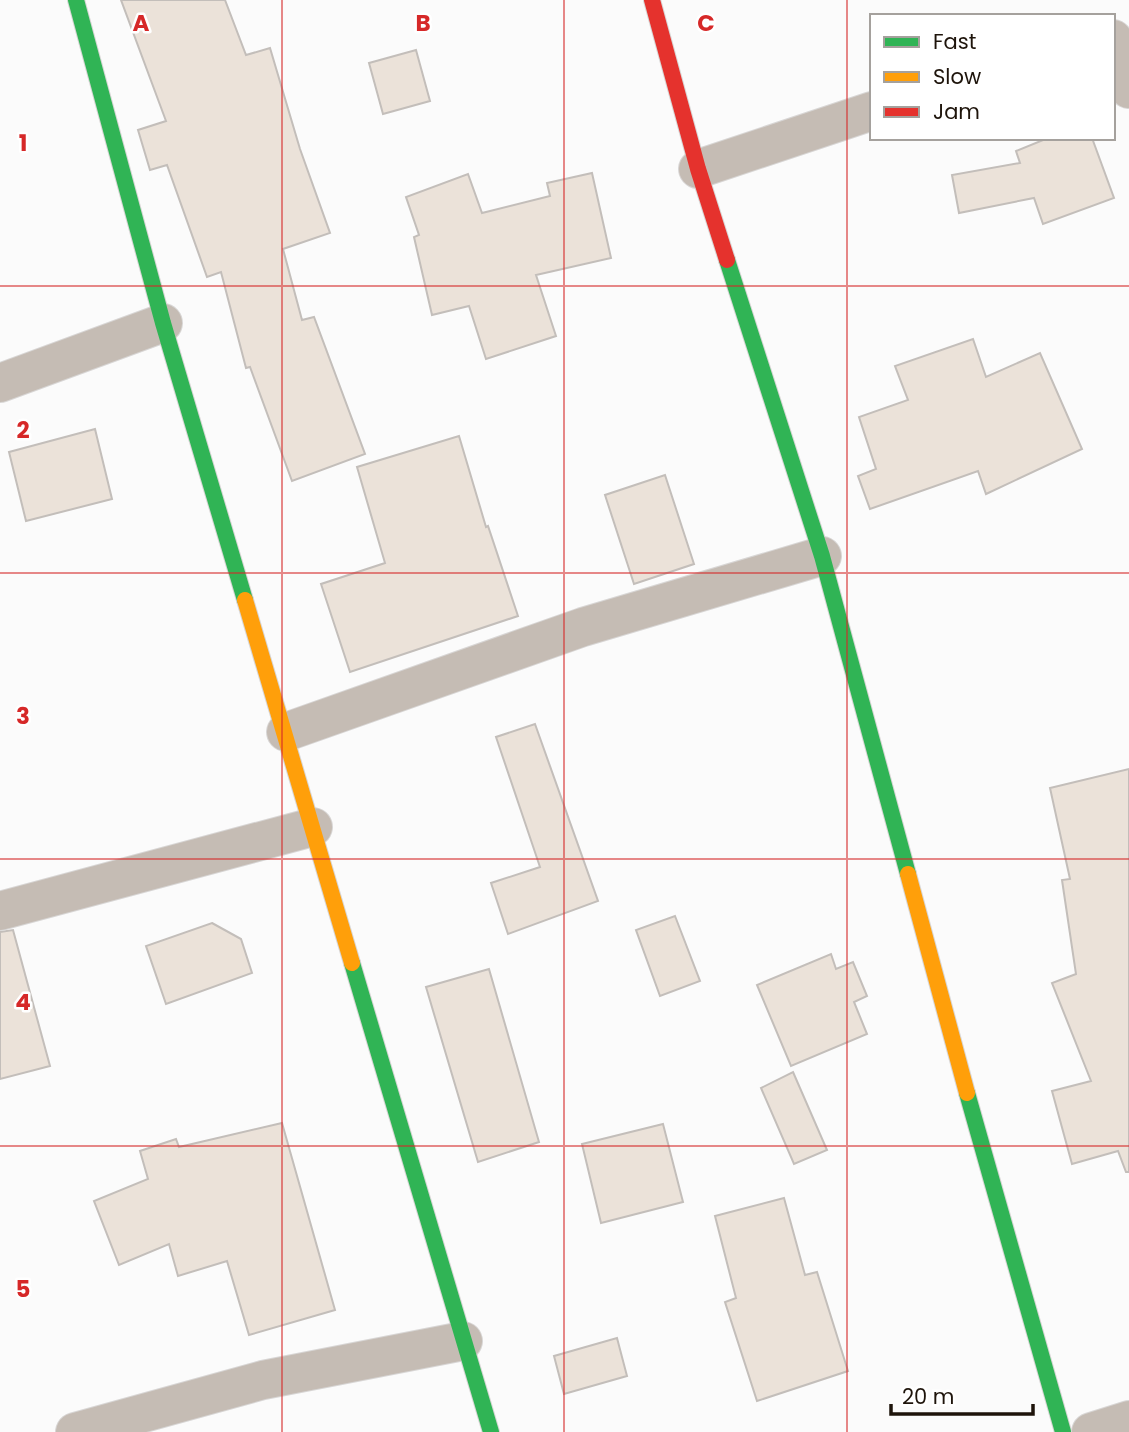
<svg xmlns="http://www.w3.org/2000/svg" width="1129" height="1432" font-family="Poppins,sans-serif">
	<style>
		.building { fill: #ebe2d9; stroke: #c3beba; stroke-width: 2 }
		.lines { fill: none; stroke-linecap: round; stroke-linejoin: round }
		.street-casing { stroke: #d8d6d5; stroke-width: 40 }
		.fast-casing { stroke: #d8d6d5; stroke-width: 18 }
		.slow-casing { stroke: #d8d6d5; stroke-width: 18 }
		.jam-casing { stroke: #d8d6d5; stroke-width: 18 }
		.street { stroke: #c5bcb4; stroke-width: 38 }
		.fast { stroke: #30b455; stroke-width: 16 }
		.slow { stroke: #ff9f0a; stroke-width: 16 }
		.jam { stroke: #e5322d; stroke-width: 16 }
		.grid { fill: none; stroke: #d62828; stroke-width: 2; stroke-opacity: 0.55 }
		.grid-label { font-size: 23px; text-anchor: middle; font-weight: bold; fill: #d62828; stroke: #fff; stroke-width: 5; stroke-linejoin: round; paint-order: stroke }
	</style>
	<rect width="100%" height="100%" fill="#fbfbfb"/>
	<g class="building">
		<path d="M 121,0 L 225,0 L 246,55 L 270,48 L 300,149 L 330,233 L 283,249 L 302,320 L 314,317 L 365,454 L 292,481 L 250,367 L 246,368 L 221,272 L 207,277 L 167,165 L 150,170 L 138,130 L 166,121 Z"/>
		<path d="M 416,50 L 430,101 L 383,114 L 369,63 Z"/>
		<path d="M 1048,138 L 1092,138 L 1114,198 L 1043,224 L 1034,198 L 959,213 L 952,175 L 1020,163 L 1016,151 Z"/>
		<path d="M 592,173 L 611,258 L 536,275 L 556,336 L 486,359 L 469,306 L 432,315 L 414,237 L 419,235 L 406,197 L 468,174 L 482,213 L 550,196 L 547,183 Z"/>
		<path d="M 973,339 L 986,377 L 1040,353 L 1082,449 L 986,494 L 978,471 L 870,509 L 858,476 L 876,469 L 859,417 L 908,400 L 895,366 Z"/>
		<path d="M 95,429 L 112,499 L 26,521 L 9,452 Z"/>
		<path d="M 459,436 L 486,527 L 488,526 L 518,616 L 350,672 L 321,584 L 385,563 L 357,467 Z"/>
		<path d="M 665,475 L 694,564 L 634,584 L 605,495 Z"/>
		<path d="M 535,724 L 598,901 L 508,934 L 491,883 L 540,867 L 496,737 Z"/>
		<path d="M 1129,769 L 1129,1172 L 1126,1172 L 1118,1151 L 1072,1164 L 1052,1091 L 1091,1081 L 1052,983 L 1076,974 L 1062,880 L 1070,879 L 1050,788 Z"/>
		<path d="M 675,916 L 700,981 L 660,996 L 636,930 Z"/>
		<path d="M 212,923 L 241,939 L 252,973 L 166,1004 L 146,946 Z"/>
		<path d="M 13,930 L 50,1066 L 0,1079 L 0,932 Z"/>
		<path d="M 831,954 L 836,969 L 853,962 L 867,996 L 854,1002 L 867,1034 L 791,1066 L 757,985 Z"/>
		<path d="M 489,969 L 539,1142 L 478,1162 L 426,987 Z"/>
		<path d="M 793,1072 L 827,1150 L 794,1164 L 761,1088 Z"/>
		<path d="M 282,1123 L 335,1310 L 249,1335 L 227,1261 L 178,1276 L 169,1244 L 119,1265 L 94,1201 L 148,1179 L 140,1151 L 176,1139 L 179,1147 Z"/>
		<path d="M 663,1124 L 683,1202 L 601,1223 L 582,1144 Z"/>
		<path d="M 784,1198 L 805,1275 L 817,1272 L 848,1371 L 757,1401 L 725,1302 L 736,1298 L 715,1216 Z"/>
		<path d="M 617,1338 L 627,1376 L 564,1394 L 554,1356 Z"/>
	</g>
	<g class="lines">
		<g class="street-casing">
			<g id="street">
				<path d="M 1113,39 L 1129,89"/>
				<path d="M 698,169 L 872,111"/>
				<path d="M 0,383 L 163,323"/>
				<path d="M 286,732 L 583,627 L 822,556"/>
				<path d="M 0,911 L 313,827"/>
				<path d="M 75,1432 L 263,1380 L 463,1341"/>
				<path d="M 1091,1432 L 1129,1420"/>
			</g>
		</g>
		<g class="fast-casing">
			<g id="fast">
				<path d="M 76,0 L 163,323 L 245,600"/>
				<path d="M 727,260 L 822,556 L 908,874"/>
				<path d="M 352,963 L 491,1432"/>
				<path d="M 967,1093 L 1063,1432"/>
			</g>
		</g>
		<g class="slow-casing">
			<g id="slow">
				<path d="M 245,600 L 352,963"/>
				<path d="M 908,874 L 967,1093"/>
			</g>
		</g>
		<g class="jam-casing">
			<path id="jam" d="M 652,0 L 698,169 L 727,260"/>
		</g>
		<use href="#street" class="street"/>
		<use href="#fast" class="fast"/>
		<use href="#slow" class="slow"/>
		<use href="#jam" class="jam"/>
	</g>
	<path class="grid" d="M 282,0 L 282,1432M 564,0 L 564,1432M 847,0 L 847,1432M 0,286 L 1129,286M 0,573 L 1129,573M 0,859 L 1129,859M 0,1146 L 1129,1146"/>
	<g class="grid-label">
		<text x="141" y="31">A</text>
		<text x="423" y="31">B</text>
		<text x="706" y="31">C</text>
		<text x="23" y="151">1</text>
		<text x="23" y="438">2</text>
		<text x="23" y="724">3</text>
		<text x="23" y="1010">4</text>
		<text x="23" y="1297">5</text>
	</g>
	<rect x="870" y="14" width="245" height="126" fill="#ffffff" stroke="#a5a19d" stroke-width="2"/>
	<rect x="884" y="37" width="35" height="10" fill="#30b455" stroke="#a5a19d" stroke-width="2"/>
	<text x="933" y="49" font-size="21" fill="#1e140b">Fast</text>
	<rect x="884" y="72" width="35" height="10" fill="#ff9f0a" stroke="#a5a19d" stroke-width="2"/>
	<text x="933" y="84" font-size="21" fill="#1e140b">Slow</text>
	<rect x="884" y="107" width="35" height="10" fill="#e5322d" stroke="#a5a19d" stroke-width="2"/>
	<text x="933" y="119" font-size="21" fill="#1e140b">Jam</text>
	<path d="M891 1404v10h142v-10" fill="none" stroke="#1e140b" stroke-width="3.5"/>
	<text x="902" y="1404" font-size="21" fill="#1e140b" stroke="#ffffff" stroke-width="5" paint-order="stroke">20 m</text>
</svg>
